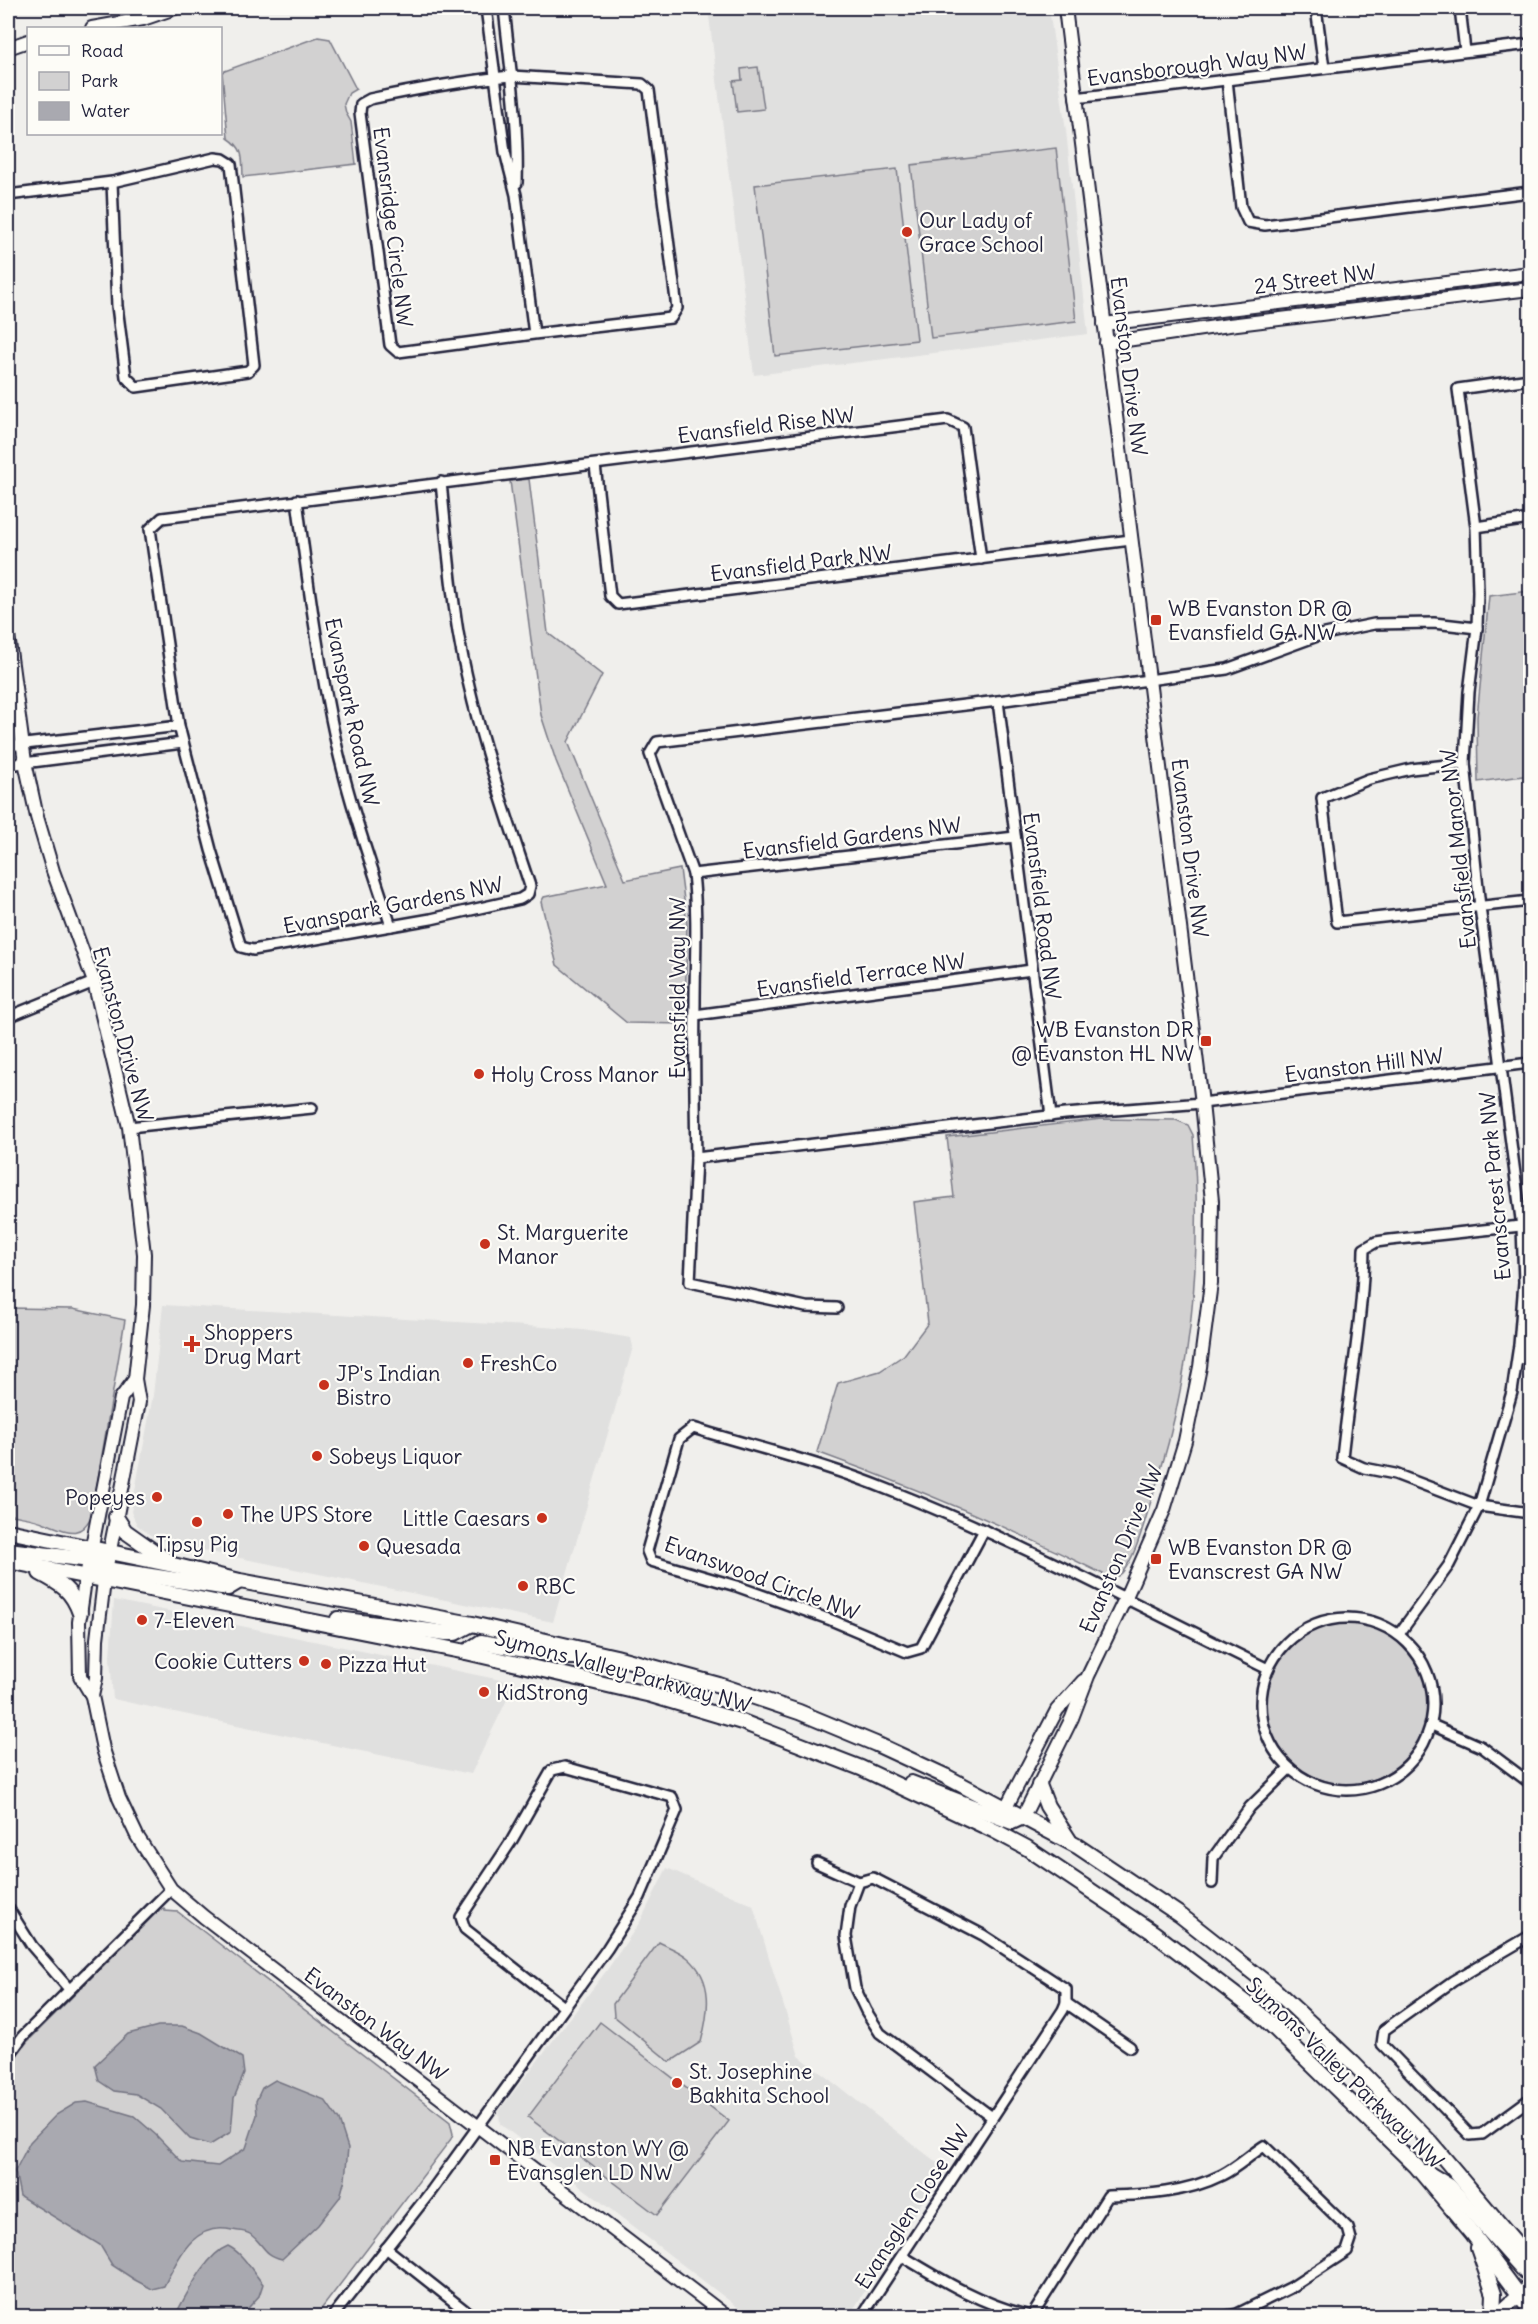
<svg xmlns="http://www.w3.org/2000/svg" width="1538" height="2324" font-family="Delius,sans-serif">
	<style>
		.built { fill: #e0e0df }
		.green { fill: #d2d1d1; stroke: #7a7a86; stroke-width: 1.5 }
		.water { fill: #a9a9b0; stroke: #737381; stroke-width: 1.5 }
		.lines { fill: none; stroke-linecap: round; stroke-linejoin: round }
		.minor-casing { stroke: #22223b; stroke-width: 14 }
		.tertiary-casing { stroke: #22223b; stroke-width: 16 }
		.secondary-casing { stroke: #22223b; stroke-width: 18 }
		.minor { stroke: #fdfcf7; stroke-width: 9 }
		.tertiary { stroke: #fdfcf7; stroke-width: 12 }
		.secondary { stroke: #fdfcf7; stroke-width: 14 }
		.poi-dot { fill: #c8321e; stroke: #fdfcf7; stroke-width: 2 }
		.labels { text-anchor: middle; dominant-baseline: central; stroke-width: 4.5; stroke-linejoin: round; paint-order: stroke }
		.street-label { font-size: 21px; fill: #22223b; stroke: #fdfcf7 }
		.poi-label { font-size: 21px; fill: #22223b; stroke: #fdfcf7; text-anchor: start }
	</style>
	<rect width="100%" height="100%" fill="#f0efec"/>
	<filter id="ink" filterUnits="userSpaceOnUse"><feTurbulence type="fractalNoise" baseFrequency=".0167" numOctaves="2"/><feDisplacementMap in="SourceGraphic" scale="12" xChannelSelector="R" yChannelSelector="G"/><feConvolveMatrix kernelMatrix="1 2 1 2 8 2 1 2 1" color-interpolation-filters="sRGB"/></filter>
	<g filter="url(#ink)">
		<g class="built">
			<path d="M 708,8 L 1049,8 L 1066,131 L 1088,334 L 754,375 Z"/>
			<path d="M 163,1305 L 544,1327 L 583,1330 L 631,1338 L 633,1347 L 553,1622 L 172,1544 L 153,1537 L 137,1525 L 131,1512 L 153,1395 Z"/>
			<path d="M 114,1600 L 333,1645 L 515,1683 L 471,1774 L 136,1704 L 113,1699 L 110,1657 Z"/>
			<path d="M 667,1868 L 753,1905 L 799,2056 L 944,2168 L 849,2316 L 749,2316 L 500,2124 L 499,2111 L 607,1970 L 640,1922 Z"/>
		</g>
		<g class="green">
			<path d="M 318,37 L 330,39 L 356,89 L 349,93 L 344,104 L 346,113 L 351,122 L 356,164 L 243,177 C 242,159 245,149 228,138 L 222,72 Z"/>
			<path d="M 758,67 L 764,109 L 737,112 L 733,81 L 742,80 L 741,69 Z"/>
			<path d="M 1056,148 L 1076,321 L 931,338 L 911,165 Z"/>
			<path d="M 897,169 L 917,340 L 775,356 L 755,185 Z"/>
			<path d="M 529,479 L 548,633 L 602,675 L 568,742 L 625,880 L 680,869 L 687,923 L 685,1024 L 627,1023 L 557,965 L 541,902 L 544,897 L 607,884 L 556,761 L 541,715 L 510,481 Z"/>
			<path d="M 1530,591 L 1530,775 L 1478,782 L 1477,717 L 1489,596 Z"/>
			<path d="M 1102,1119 L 1176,1120 L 1188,1125 L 1193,1135 C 1203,1260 1191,1383 1151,1501 C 1144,1523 1136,1556 1122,1573 L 1118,1576 L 1107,1576 C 1013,1529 917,1488 817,1452 L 838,1383 L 880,1371 L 904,1355 L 928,1323 L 914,1202 L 954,1197 L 947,1137 Z"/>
			<path d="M 8,1308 L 73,1309 L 125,1320 L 92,1514 C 81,1541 66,1531 45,1523 C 34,1518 20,1517 8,1514 Z"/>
			<circle cx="1347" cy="1703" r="81"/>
			<path d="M 164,1908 L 165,1911 L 178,1912 L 450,2122 L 453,2134 L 451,2139 L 316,2316 L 8,2316 L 8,2067 L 27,2042 L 158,1911 Z"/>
			<path d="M 659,1942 C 668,1947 680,1951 688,1958 C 714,1980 709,2012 701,2042 L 670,2062 L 614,2016 L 613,2004 Z"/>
			<path d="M 600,2022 L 729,2121 L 657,2215 L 528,2117 Z"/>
		</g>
		<g class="water">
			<path d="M 158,2026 L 182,2026 L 201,2033 L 242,2058 L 244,2074 L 234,2098 L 231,2132 L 210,2145 L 190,2139 L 161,2109 L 136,2094 L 114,2091 L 99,2081 L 95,2065 L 128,2034 Z"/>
			<path d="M 275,2080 L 325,2100 L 339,2120 L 348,2148 L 345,2179 L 340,2197 L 318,2225 L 282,2259 C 262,2254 265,2245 250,2234 C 246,2231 238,2231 232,2230 C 194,2221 179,2257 164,2286 L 152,2289 L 135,2280 L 112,2265 L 100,2245 L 20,2196 L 15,2171 L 30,2142 L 56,2115 L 76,2103 L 87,2102 L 134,2116 L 156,2135 L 182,2162 L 218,2166 L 246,2148 L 257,2115 L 256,2101 L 262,2088 Z"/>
			<path d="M 228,2246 C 243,2253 252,2271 263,2284 L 259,2296 L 241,2316 L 184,2316 L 178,2310 C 189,2290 207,2254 228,2246 Z"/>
		</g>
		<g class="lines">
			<g class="minor-casing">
				<g id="minor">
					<path d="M 486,8 L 505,152 L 516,195 L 534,334 L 398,352 L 390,345 L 360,113 L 361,104 L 370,99 C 417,89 463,81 511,76 L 642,84 L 649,90 L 677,308 L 671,318 L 534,334"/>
					<path d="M 504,8 C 510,66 519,124 517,183"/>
					<path d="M 1316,8 L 1324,68"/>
					<path d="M 1460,8 L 1465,51"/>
					<path d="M 1227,80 L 1241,207 L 1248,222 L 1265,225 L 1530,192"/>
					<path d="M 1075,98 L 1530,44"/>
					<path d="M 8,195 L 112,182 L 215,158 L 223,159 L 231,164 L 254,365 L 248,371 L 136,387 L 126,377 L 117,306 L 112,182"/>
					<path d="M 595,465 L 610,596 L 618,604 L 1131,540"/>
					<path d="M 441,482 C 446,532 450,582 458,632 C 473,719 502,802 530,886 L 528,894 L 520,899 L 431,919 L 253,950 L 241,947 L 211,850 L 179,726 L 150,529 L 162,518 L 948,420 L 963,427 L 981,559"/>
					<path d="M 297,500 C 308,583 319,666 337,747 C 351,808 372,867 391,926"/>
					<path d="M 1476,527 L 1530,519"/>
					<path d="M 1477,628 L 1434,623 L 1374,624 L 1320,635 L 1227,669 L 998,701 L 657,742 L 650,754 L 693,874 C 698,917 695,959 695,1003 C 694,1054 695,1106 696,1158 L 1065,1114 L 1202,1103 L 1530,1063"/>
					<path d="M 998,701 L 1051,1116"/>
					<path d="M 8,746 L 179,726"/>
					<path d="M 1465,763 L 1411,769 L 1369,779 L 1322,798 L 1337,922 L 1530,901"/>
					<path d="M 8,765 L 183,743"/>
					<path d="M 693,874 L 1015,837"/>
					<path d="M 695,1015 L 1032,970"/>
					<path d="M 8,1017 L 94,982"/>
					<path d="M 129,1127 L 312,1108"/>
					<path d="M 696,1158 L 690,1282 L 806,1307 L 837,1308"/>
					<path d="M 1530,1225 L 1390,1240 L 1376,1242 L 1364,1249 C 1363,1319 1349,1388 1342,1458 L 1364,1468 L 1395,1474 L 1479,1506 L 1530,1513"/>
					<path d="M 1518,1358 L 1530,1360"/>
					<path d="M 984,1530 L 921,1648 L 907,1652 L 831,1620 L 736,1586 L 651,1561 L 647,1551 L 679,1439 L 693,1428 C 758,1448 826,1464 889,1490 C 1019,1541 1142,1608 1268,1669"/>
					<circle cx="1347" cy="1704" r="86"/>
					<path d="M 1399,1634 L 1449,1565 L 1479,1506 L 1512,1392 L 1519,1345 L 1524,1282 L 1522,1227 L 1480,907 L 1465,763 L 1469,692 L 1477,628 L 1478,592 L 1476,527 L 1458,389 L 1530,379"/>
					<path d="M 1432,1725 L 1482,1747 L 1530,1783"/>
					<path d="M 817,1863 L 859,1882"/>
					<path d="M 1212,1883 L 1213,1858 L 1250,1807 L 1289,1769"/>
					<path d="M 8,1908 L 32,1946 L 69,1989"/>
					<path d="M 1530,1936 L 1453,1981 L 1384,2030 L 1382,2044 L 1470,2135 L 1482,2134 L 1530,2099"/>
					<path d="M 1066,2003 L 1130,2047"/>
					<path d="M 8,2057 L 23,2036 L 171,1889"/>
					<path d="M 386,2248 L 472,2316"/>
					<path d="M 902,2256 C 943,2281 983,2305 1030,2316"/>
					<path d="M 333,2316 L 432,2190 L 607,1949 L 640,1897 L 677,1810 L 672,1797 L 565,1767 L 552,1770 L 512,1840 L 461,1917 L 465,1929 L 564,2007"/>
					<path d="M 862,2316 L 1063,2010 L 1066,2003 L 1066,1989 L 983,1935 L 873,1878 L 859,1882 L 850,1906 L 846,1936 L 855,1988 L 866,2011 L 880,2033 L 992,2117"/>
					<path d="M 1032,2316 L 1108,2196 C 1146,2195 1186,2193 1222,2175 C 1236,2168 1250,2155 1264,2146 L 1348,2228 L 1351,2239 L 1347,2251 L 1292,2287 L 1237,2314 L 1227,2316"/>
				</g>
			</g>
			<g class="tertiary-casing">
				<g id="tertiary">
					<path d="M 92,28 L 143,19 L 175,8"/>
					<path d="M 8,48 L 28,41"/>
					<path d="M 1104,324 L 1530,273"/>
					<path d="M 1106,343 L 1229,325 L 1530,289"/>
					<path d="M 8,635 L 25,762 L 37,817 L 53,871 L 94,982 L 129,1127 L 144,1254 L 143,1305 L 135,1379 L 139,1402 L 104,1581 L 97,1639 L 96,1678 L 92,1696"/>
					<path d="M 135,1379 L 121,1398 L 84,1587 L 79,1622 L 80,1676 L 92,1696 L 103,1749 L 119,1798 L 137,1836 L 171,1889 L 204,1917 L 726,2316"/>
					<path d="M 1001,1817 L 1057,1710 L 1083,1681"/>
					<path d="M 1023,1817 L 1072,1718 L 1088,1676 L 1125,1599 L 1164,1510 L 1185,1441 L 1200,1367 L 1211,1283 L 1212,1201 L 1202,1103 L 1065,8"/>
					<path d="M 1496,2316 L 1530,2285"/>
				</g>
			</g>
			<g class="secondary-casing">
				<g id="secondary">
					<path d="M 116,1517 L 125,1531 L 169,1562"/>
					<path d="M 8,1531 L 173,1565 L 240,1581 L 472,1624 L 616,1657 L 719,1685 L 799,1712 L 876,1744 L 945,1776 L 1077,1846 L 1180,1915 L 1274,1989 L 1353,2063 L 1432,2144 L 1530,2260"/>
					<path d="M 8,1550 L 90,1560 L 102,1558 L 109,1552"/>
					<path d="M 8,1561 L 466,1652 L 651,1695 L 742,1722 L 861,1768 L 995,1831 L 1027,1848 L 1154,1933 L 1260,2014 L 1416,2166 L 1473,2234 L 1530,2310"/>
					<path d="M 40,1573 C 61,1584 72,1590 80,1613"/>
					<path d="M 85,1577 L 97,1570 L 106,1569 L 228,1588 L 238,1582"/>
					<path d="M 338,1619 L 446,1633 L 455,1633 L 472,1624"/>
					<path d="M 466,1652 L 481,1642 L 565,1657 L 591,1657"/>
					<path d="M 911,1783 L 1012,1822 L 1023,1817"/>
					<path d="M 1039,1785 L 1047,1806 L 1069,1840"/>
					<path d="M 1426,2172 L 1449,2186 L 1530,2277"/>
					<path d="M 1478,2248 L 1494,2294 L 1493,2316"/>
				</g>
			</g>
			<use href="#minor" class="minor"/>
			<use href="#tertiary" class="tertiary"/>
			<use href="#secondary" class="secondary"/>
		</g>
	</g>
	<g class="poi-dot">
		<circle cx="907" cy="232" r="6"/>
		<rect x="1150" y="614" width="12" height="12" rx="3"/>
		<rect x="1200" y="1035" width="12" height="12" rx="3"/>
		<circle cx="479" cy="1074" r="6"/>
		<circle cx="485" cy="1244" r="6"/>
		<path d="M189 1335h6v6h6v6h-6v6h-6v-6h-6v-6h6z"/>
		<circle cx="468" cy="1363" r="6"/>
		<circle cx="324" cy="1385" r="6"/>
		<circle cx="317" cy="1456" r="6"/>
		<circle cx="157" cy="1497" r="6"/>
		<circle cx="228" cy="1514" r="6"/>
		<circle cx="542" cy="1518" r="6"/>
		<circle cx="197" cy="1522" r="6"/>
		<circle cx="364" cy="1546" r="6"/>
		<rect x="1150" y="1553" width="12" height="12" rx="3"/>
		<circle cx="523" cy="1586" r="6"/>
		<circle cx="142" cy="1620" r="6"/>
		<circle cx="304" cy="1661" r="6"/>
		<circle cx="326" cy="1664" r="6"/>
		<circle cx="484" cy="1692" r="6"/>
		<circle cx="677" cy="2083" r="6"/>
		<rect x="489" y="2154" width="12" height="12" rx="3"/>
	</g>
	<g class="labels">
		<g class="street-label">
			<text transform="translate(1197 65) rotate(-7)">Evansborough Way NW</text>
			<text transform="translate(393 227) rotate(83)">Evansridge Circle NW</text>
			<text transform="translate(1315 279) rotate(-7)">24 Street NW</text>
			<text transform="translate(1129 366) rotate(83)">Evanston Drive NW</text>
			<text transform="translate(766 425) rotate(-7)">Evansfield Rise NW</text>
			<text transform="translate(801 563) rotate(-7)">Evansfield Park NW</text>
			<text transform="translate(352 712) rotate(78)">Evanspark Road NW</text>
			<text transform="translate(852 838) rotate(-7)">Evansfield Gardens NW</text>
			<text transform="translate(1190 848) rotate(83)">Evanston Drive NW</text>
			<text transform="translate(1458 849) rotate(-96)">Evansfield Manor NW</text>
			<text transform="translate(393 905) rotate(-11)">Evanspark Gardens NW</text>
			<text transform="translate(1042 906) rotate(83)">Evansfield Road NW</text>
			<text transform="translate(861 975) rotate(-8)">Evansfield Terrace NW</text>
			<text transform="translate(677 988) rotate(-90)">Evansfield Way NW</text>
			<text transform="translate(123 1034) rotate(75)">Evanston Drive NW</text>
			<text transform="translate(1364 1065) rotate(-7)">Evanston Hill NW</text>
			<text transform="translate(1495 1186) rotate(-95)">Evanscrest Park NW</text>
			<text transform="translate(1121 1549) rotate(-67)">Evanston Drive NW</text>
			<text transform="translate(762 1578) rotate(20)">Evanswood Circle NW</text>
			<text transform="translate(623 1671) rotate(15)">Symons Valley Parkway NW</text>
			<text transform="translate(376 2024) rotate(37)">Evanston Way NW</text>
			<text transform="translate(1345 2073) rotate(44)">Symons Valley Parkway NW</text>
			<text transform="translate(912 2207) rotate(-57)">Evansglen Close NW</text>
		</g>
		<g class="poi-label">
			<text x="919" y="220">Our Lady of<tspan x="919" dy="24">Grace School</tspan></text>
			<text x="1168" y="608">WB Evanston DR @<tspan x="1168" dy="24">Evansfield GA NW</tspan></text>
			<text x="1194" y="1029" text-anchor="end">WB Evanston DR<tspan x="1194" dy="24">@ Evanston HL NW</tspan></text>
			<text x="491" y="1074">Holy Cross Manor</text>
			<text x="497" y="1232">St. Marguerite<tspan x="497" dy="24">Manor</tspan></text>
			<text x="204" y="1332">Shoppers<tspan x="204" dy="24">Drug Mart</tspan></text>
			<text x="480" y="1363">FreshCo</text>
			<text x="336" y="1373">JP's Indian<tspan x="336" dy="24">Bistro</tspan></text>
			<text x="329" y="1456">Sobeys Liquor</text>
			<text x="145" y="1497" text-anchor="end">Popeyes</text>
			<text x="240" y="1514">The UPS Store</text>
			<text x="530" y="1518" text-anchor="end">Little Caesars</text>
			<text x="197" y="1544" text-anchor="middle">Tipsy Pig</text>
			<text x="376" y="1546">Quesada</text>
			<text x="1168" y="1547">WB Evanston DR @<tspan x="1168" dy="24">Evanscrest GA NW</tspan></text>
			<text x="535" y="1586">RBC</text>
			<text x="154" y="1620">7-Eleven</text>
			<text x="292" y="1661" text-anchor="end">Cookie Cutters</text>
			<text x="338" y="1664">Pizza Hut</text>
			<text x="496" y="1692">KidStrong</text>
			<text x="689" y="2071">St. Josephine<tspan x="689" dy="24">Bakhita School</tspan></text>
			<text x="507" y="2148">NB Evanston WY @<tspan x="507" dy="24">Evansglen LD NW</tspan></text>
		</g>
	</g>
	<rect width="1538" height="2324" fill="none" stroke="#fdfcf7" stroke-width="30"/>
	<rect x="15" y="15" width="1508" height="2294" fill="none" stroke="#22223b" stroke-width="2" filter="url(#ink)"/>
	<rect x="27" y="27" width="195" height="108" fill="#fdfcf7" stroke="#a5a5ac" stroke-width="1.5"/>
	<rect x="39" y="46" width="30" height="9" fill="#fdfcf7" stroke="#a5a5ac" stroke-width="1.5"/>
	<text x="81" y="57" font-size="18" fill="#22223b">Road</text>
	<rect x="39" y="72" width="30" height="18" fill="#d2d1d1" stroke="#a5a5ac" stroke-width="1.5"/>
	<text x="81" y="87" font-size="18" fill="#22223b">Park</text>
	<rect x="39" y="102" width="30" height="18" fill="#a9a9b0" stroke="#a5a5ac" stroke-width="1.5"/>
	<text x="81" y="117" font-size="18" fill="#22223b">Water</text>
</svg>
